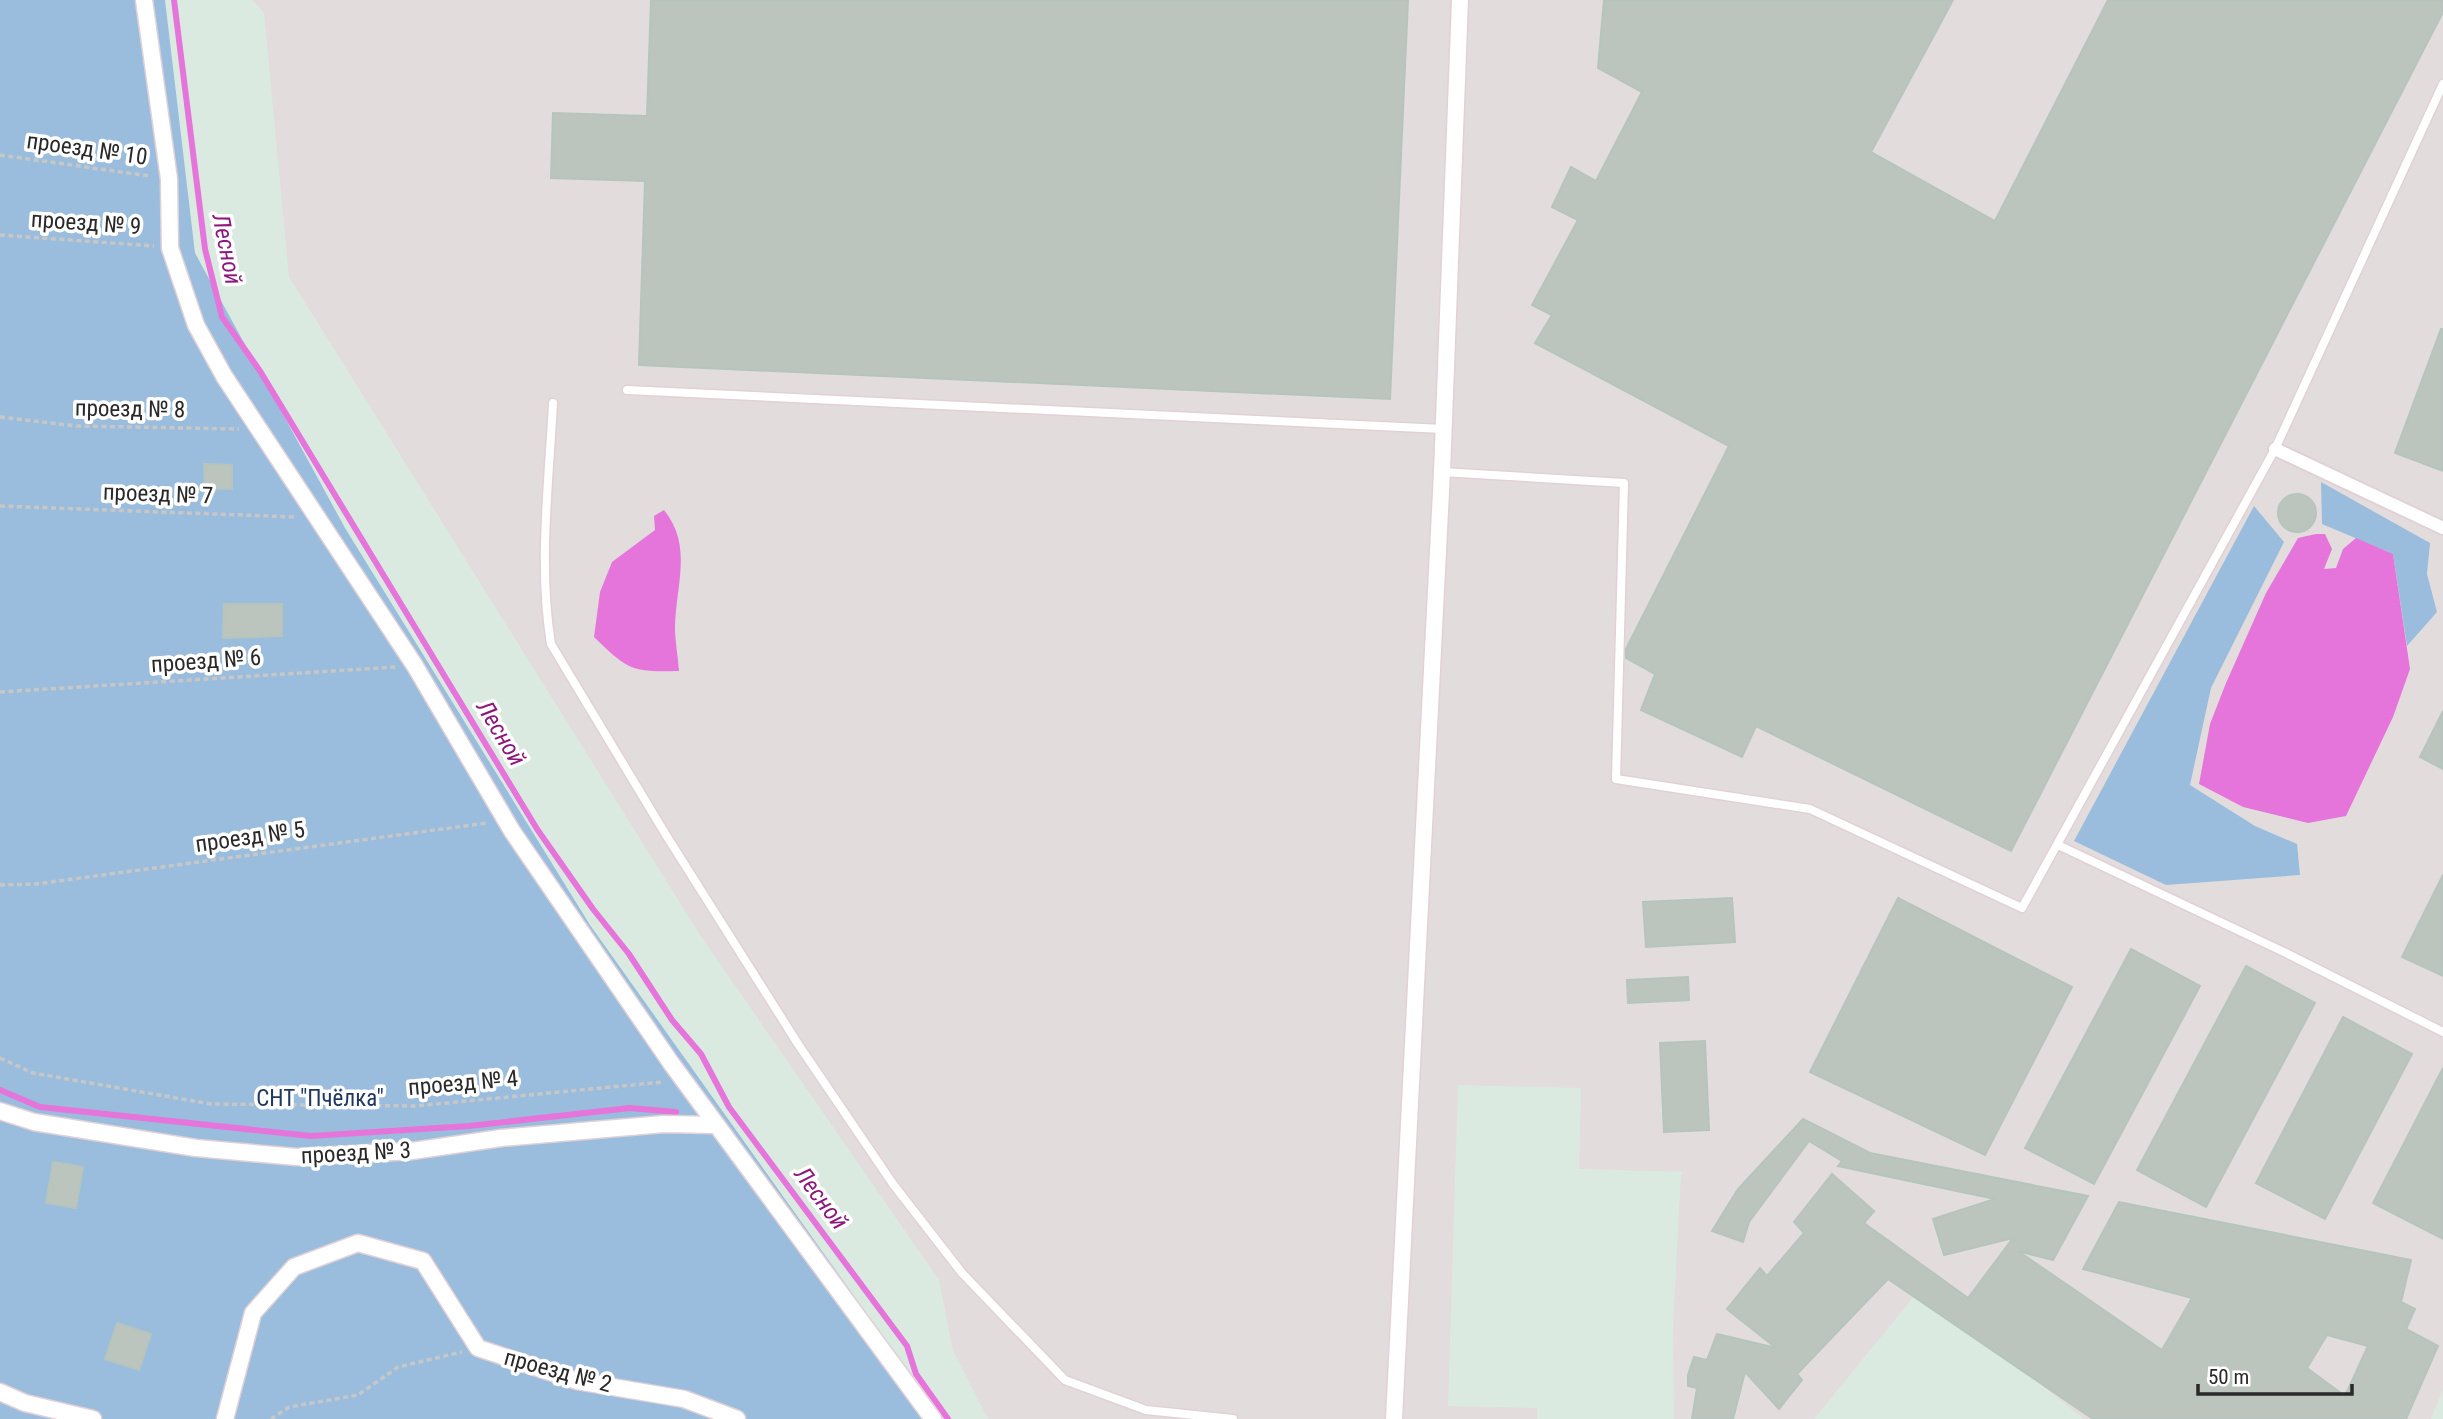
<svg xmlns="http://www.w3.org/2000/svg" width="2443" height="1419" font-family="'Roboto Condensed',sans-serif">
	<style>
		.industrial { fill: #e3dcdc }
		.green { fill: #9bbddd }
		.water { fill: #e575db }
		.lines { fill: none; stroke-linecap: round; stroke-linejoin: round }
		.stream { stroke: #e575db; stroke-width: 6 }
		.building { fill: #bbc5be; stroke: #b5c5bd; stroke-width: 2; fill-rule: evenodd }
		.service-casing { stroke: #e1d1d7; stroke-width: 11 }
		.pedestrian-casing { stroke: #e1d1d7; stroke-width: 16 }
		.minor-casing { stroke: #e1d1d7; stroke-width: 19 }
		.path { stroke: #c7c7c7; stroke-width: 3.5; stroke-dasharray: 5 3.5; stroke-linecap: butt }
		.service { stroke: #fff; stroke-width: 8 }
		.pedestrian { stroke: #fff; stroke-width: 12 }
		.minor { stroke: #fff; stroke-width: 16 }
		.labels { text-anchor: middle; dominant-baseline: central; stroke-width: 7; stroke-linejoin: round; paint-order: stroke }
		.street-label { font-size: 23px; fill: #292929; stroke: #fff }
		.park-label { font-size: 23px; fill: #1f3860; stroke: #fff }
		.water-label { font-size: 24px; font-style: italic; fill: #8e177b; stroke: #fff }
	</style>
	<rect width="100%" height="100%" fill="#dbeae1"/>
	<path class="industrial" d="M 252,0 L 2443,0 L 2443,1389 L 2431,1419 L 2084,1419 L 1920,1289 L 1814,1419 L 1674,1419 L 1673,1323 L 1681,1174 L 1684,1172 L 1579,1169 L 1581,1088 L 1458,1085 L 1448,1406 L 1537,1408 L 1537,1419 L 988,1419 L 953,1351 L 939,1280 L 700,935 L 289,277 L 264,13 Z"/>
	<g class="green">
		<path d="M 0,0 L 165,0 L 195,253 L 345,528 L 590,925 L 879,1331 L 924,1419 L 0,1419 Z"/>
		<path d="M 2321,482 L 2430,543 L 2427,574 L 2437,612 L 2407,646 L 2393,554 L 2322,524 Z"/>
		<path d="M 2254,506 L 2284,542 L 2211,688 L 2190,785 L 2255,826 L 2297,844 L 2300,875 L 2166,885 L 2074,841 Z"/>
	</g>
	<g class="water">
		<path d="M 664,510 C 693,546 676,585 675,627 C 675,641 678,656 679,671 C 632,672 629,671 594,637 L 600,592 L 612,562 L 655,530 L 654,516 Z"/>
		<path d="M 2316,534 L 2325,534 L 2332,549 L 2324,569 L 2336,568 L 2343,549 L 2356,538 L 2393,554 L 2410,669 L 2393,717 L 2346,816 L 2308,823 L 2243,807 L 2199,784 L 2210,724 L 2226,683 L 2266,593 L 2298,538 Z"/>
	</g>
	<g class="lines">
		<g class="stream">
			<path d="M 174,0 L 205,249 L 222,317 L 260,371 L 537,829 L 593,909 L 629,954 L 672,1020 L 701,1054 L 729,1107 L 907,1346 L 916,1374 L 948,1419"/>
			<path d="M 0,1090 L 40,1107 L 311,1136 L 469,1126 L 630,1108 L 676,1112"/>
		</g>
	</g>
	<g class="building">
		<path d="M 651,0 L 1408,0 L 1390,399 L 639,365 L 645,181 L 551,178 L 553,113 L 647,116 Z"/>
		<path d="M 1604,0 L 1953,0 L 1871,152 L 1995,221 L 2108,0 L 2443,0 L 2443,12 L 2011,851 L 1756,726 L 1742,757 L 1641,710 L 1655,674 L 1626,658 L 1626,649 L 1729,446 L 1535,343 L 1552,315 L 1532,305 L 1578,220 L 1552,207 L 1571,167 L 1596,181 L 1642,92 L 1598,68 Z"/>
		<path d="M 2441,329 L 2443,329 L 2443,471 L 2395,453 Z"/>
		<path d="M 204,464 L 232,465 L 232,489 L 205,488 Z"/>
		<circle cx="2297" cy="513" r="19"/>
		<path d="M 224,604 L 282,604 L 282,636 L 223,638 Z"/>
		<path d="M 2443,711 L 2443,769 L 2420,757 Z"/>
		<path d="M 2443,875 L 2443,976 L 2402,957 Z"/>
		<path d="M 1732,898 L 1735,942 L 1646,947 L 1643,902 Z"/>
		<path d="M 1898,898 L 2072,987 L 1985,1155 L 1810,1072 Z"/>
		<path d="M 2131,949 L 2200,986 L 2094,1184 L 2025,1148 Z"/>
		<path d="M 2246,966 L 2315,1003 L 2206,1207 L 2137,1170 Z"/>
		<path d="M 1688,977 L 1689,1000 L 1628,1003 L 1627,980 Z"/>
		<path d="M 2343,1017 L 2412,1054 L 2325,1219 L 2256,1183 Z"/>
		<path d="M 1705,1041 L 1709,1130 L 1664,1132 L 1660,1043 Z"/>
		<path d="M 2443,1068 L 2443,1239 L 2373,1203 Z"/>
		<path d="M 1803,1119 L 1870,1153 L 2088,1196 L 2053,1260 L 2018,1251 L 2162,1350 L 2192,1298 L 2083,1269 L 2119,1202 L 2411,1260 L 2401,1302 L 2415,1309 L 2406,1329 L 2438,1346 L 2406,1419 L 2093,1419 L 1888,1279 L 1797,1374 L 1802,1380 L 1779,1409 L 1745,1372 L 1733,1419 L 1692,1419 L 1697,1388 L 1688,1386 L 1688,1375 L 1694,1357 L 1707,1360 L 1717,1334 L 1776,1348 L 1727,1309 L 1760,1268 L 1767,1276 L 1804,1233 L 1794,1222 L 1832,1174 L 1874,1211 L 1864,1223 L 1968,1298 L 2013,1238 L 1944,1255 L 1933,1219 L 1995,1199 L 1838,1166 L 1842,1161 L 1809,1141 L 1749,1222 L 1743,1242 L 1712,1231 L 1738,1189 ZM 2327,1335 L 2368,1346 L 2345,1396 L 2307,1368 Z"/>
		<path d="M 53,1162 L 83,1167 L 76,1208 L 46,1203 Z"/>
		<path d="M 117,1323 L 151,1334 L 139,1370 L 105,1359 Z"/>
	</g>
	<g class="lines">
		<g class="service-casing">
			<g id="service">
				<path d="M 627,390 L 1443,429"/>
				<path d="M 553,403 C 549,482 538,565 551,644 L 666,835 L 798,1044 L 893,1184 L 962,1273 L 1065,1380 L 1146,1410 L 1233,1419"/>
				<path d="M 1442,472 L 1624,483 L 1616,779 L 1810,809 L 2022,908 L 2275,449 L 2443,84"/>
				<path d="M 2058,845 L 2286,953 L 2443,1032"/>
			</g>
		</g>
		<g class="pedestrian-casing">
			<path id="pedestrian" d="M 2275,449 L 2443,528"/>
		</g>
		<g class="minor-casing">
			<g id="minor">
				<path d="M 144,0 L 169,179 L 170,248 L 196,325 L 224,376 L 415,666 L 512,831 L 671,1063 L 933,1419"/>
				<path d="M 0,1111 L 34,1122 L 196,1148 L 297,1157 L 412,1151 L 501,1138 L 664,1124 L 715,1125"/>
				<path d="M 0,1392 L 25,1403 L 93,1419"/>
				<path d="M 225,1419 L 253,1313 L 294,1267 L 358,1243 L 423,1261 L 478,1348 L 577,1381 L 684,1399 L 737,1419"/>
				<path d="M 1394,1419 L 1442,472 L 1460,0"/>
			</g>
		</g>
		<g class="path">
			<path d="M 0,155 L 150,176"/>
			<path d="M 0,235 L 154,246"/>
			<path d="M 0,417 L 76,426 L 239,429"/>
			<path d="M 0,506 L 295,517"/>
			<path d="M 0,692 L 396,667"/>
			<path d="M 0,885 L 36,884 L 487,823"/>
			<path d="M 0,1058 L 33,1073 L 211,1104 L 415,1106 L 663,1082"/>
			<path d="M 271,1419 L 289,1407 L 358,1395 L 398,1367 L 462,1352"/>
		</g>
		<use href="#service" class="service"/>
		<use href="#pedestrian" class="pedestrian"/>
		<use href="#minor" class="minor"/>
	</g>
	<g class="labels">
		<g class="street-label">
			<text transform="translate(87 149) rotate(8)">проезд № 10</text>
			<text transform="translate(86 223) rotate(4)">проезд № 9</text>
			<text transform="translate(130 409) rotate(1)">проезд № 8</text>
			<text transform="translate(158 494) rotate(2)">проезд № 7</text>
			<text transform="translate(206 661) rotate(-4)">проезд № 6</text>
			<text transform="translate(250 837) rotate(-8)">проезд № 5</text>
			<text transform="translate(463 1083) rotate(-5)">проезд № 4</text>
			<text transform="translate(356 1153) rotate(-3)">проезд № 3</text>
			<text transform="translate(558 1371) rotate(15)">проезд № 2</text>
		</g>
		<g class="park-label">
			<text x="320" y="1098">СНТ "Пчёлка"</text>
		</g>
		<g class="water-label">
			<text transform="translate(227 249) rotate(79)">Лесной</text>
			<text transform="translate(501 733) rotate(59)">Лесной</text>
			<text transform="translate(821 1198) rotate(53)">Лесной</text>
		</g>
	</g>
	<path d="M2198 1384v10h154v-10" fill="none" stroke="#292929" stroke-width="3.5"/>
	<text x="2208" y="1384" font-size="21" fill="#292929" stroke="#ffffff" stroke-width="5" paint-order="stroke">50 m</text>
</svg>
